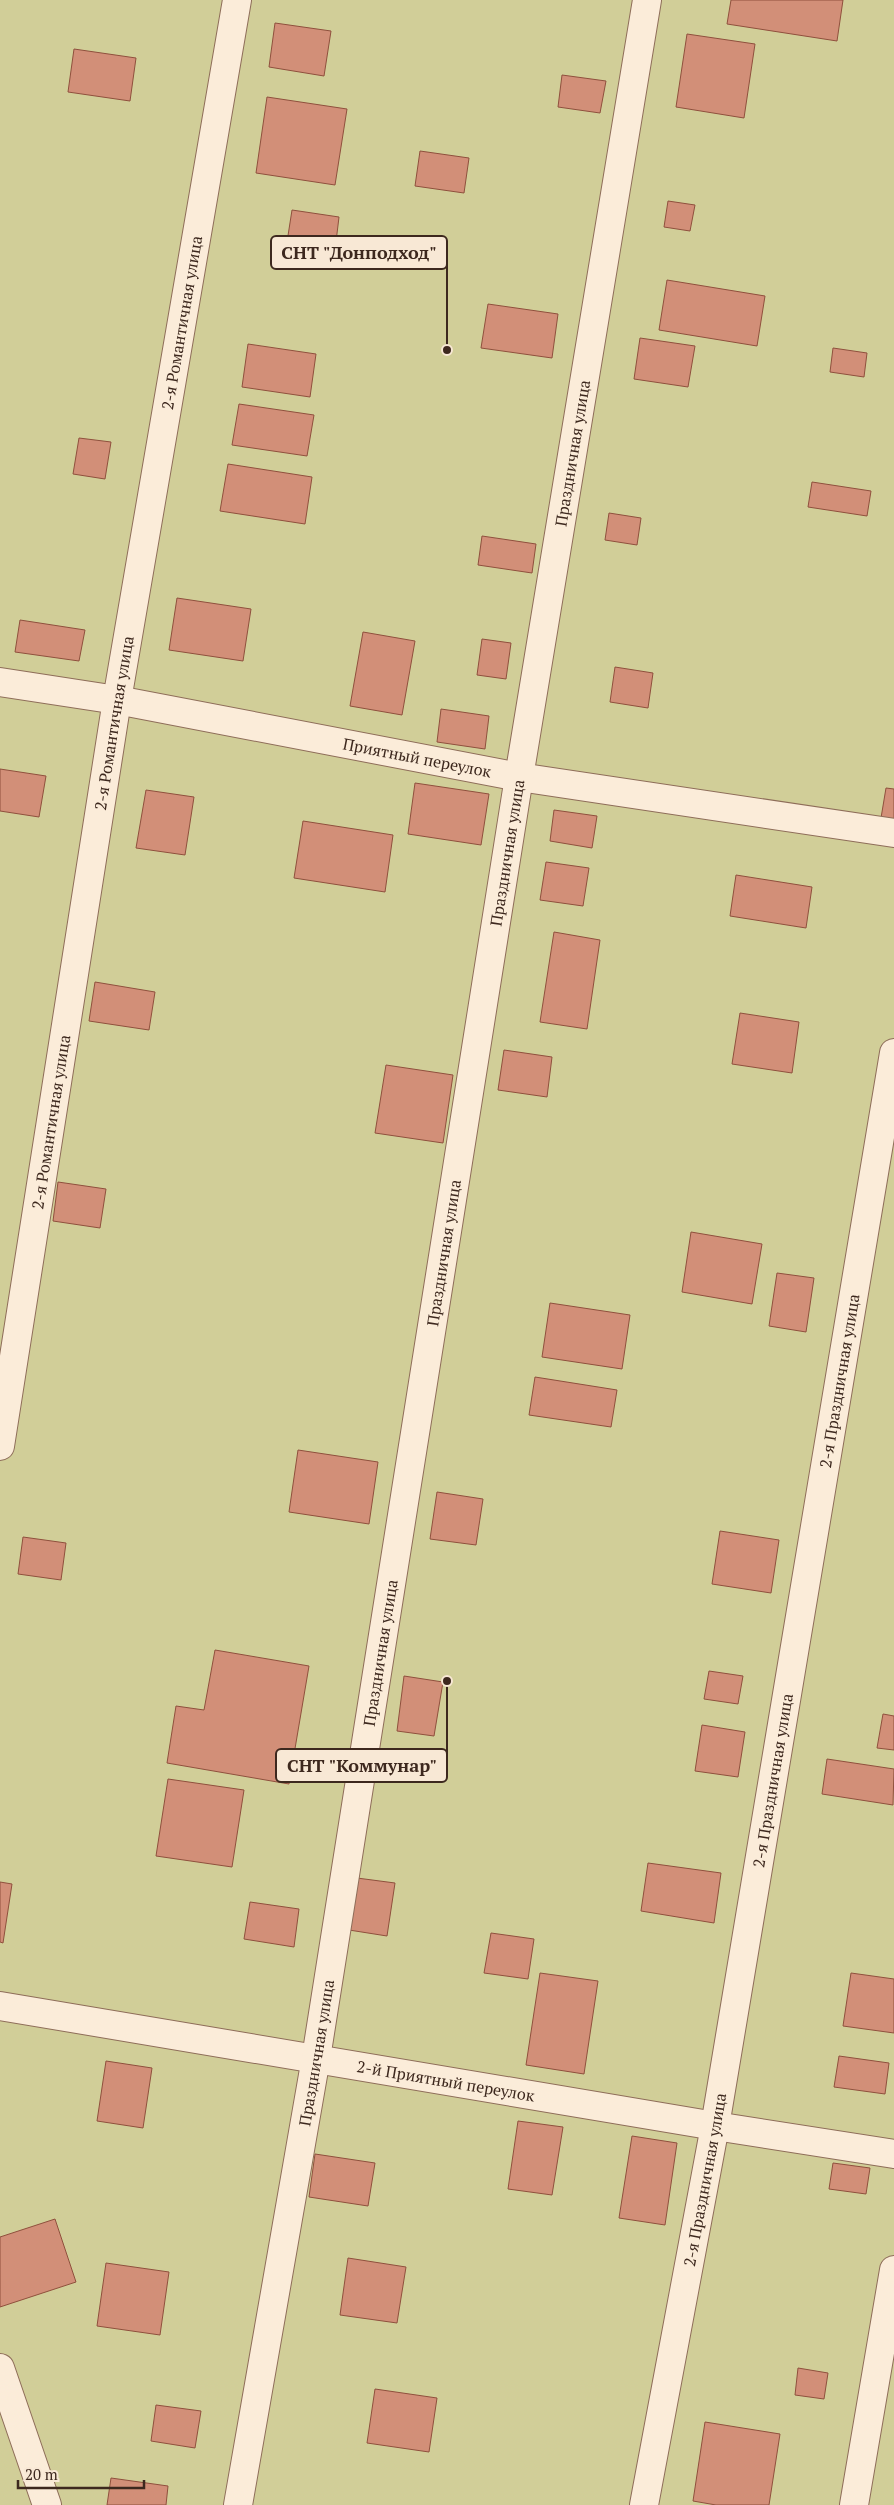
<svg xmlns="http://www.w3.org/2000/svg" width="894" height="2505" font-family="'PT Serif',serif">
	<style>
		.green { fill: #d1ce98 }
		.building { fill: #d28f78; stroke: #8f503d }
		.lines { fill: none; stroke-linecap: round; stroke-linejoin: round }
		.minor-casing { stroke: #8e6d59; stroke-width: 30 }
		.minor { stroke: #fbecd9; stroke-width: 28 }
		.labels { text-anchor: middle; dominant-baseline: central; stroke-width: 4; stroke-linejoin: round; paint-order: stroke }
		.street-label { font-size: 16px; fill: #3d281e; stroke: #f8e8d5 }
		.leader { fill: none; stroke: #3d281e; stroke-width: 2 }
		.callout-dot { fill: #3d281e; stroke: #f8e8d5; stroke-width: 2 }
		.callout { fill: #f8e8d5; stroke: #3d281e; stroke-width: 2 }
		.callout-label { font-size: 18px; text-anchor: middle; font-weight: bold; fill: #3d281e }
	</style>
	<rect width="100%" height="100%" fill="#f1ddc5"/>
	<rect class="green" x="0" y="0" width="894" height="2505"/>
	<g class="building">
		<path d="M 731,0 L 843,0 L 837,41 L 727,24 Z"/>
		<path d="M 275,23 L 331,31 L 324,76 L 269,67 Z"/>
		<path d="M 687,34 L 755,44 L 744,118 L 676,107 Z"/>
		<path d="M 74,49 L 136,58 L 130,101 L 68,92 Z"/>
		<path d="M 562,75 L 606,81 L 600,113 L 558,107 Z"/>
		<path d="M 267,97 L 347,109 L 335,185 L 256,173 Z"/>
		<path d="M 420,151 L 469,158 L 464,193 L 415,186 Z"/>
		<path d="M 668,201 L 695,205 L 690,231 L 664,227 Z"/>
		<path d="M 292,210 L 339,217 L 335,250 L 287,242 Z"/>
		<path d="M 667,280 L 765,296 L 757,346 L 659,330 Z"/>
		<path d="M 488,304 L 558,314 L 552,358 L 481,348 Z"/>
		<path d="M 640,338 L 695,346 L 688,387 L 634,379 Z"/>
		<path d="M 248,344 L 316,354 L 310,397 L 242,387 Z"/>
		<path d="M 833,348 L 867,353 L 864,377 L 830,372 Z"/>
		<path d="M 239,404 L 314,415 L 307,456 L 232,445 Z"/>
		<path d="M 79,438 L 111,442 L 105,479 L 73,474 Z"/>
		<path d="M 228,464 L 312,477 L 305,524 L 220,511 Z"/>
		<path d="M 812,482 L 871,491 L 867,516 L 808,507 Z"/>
		<path d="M 609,513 L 641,518 L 637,545 L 605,540 Z"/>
		<path d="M 482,536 L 536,544 L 532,573 L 478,565 Z"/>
		<path d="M 177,598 L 251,609 L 243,661 L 169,650 Z"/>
		<path d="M 20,620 L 85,630 L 79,661 L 15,652 Z"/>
		<path d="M 363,632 L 415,641 L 402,715 L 350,706 Z"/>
		<path d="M 482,639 L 511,643 L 506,679 L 477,675 Z"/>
		<path d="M 615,667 L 653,673 L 648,708 L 610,702 Z"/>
		<path d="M 441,709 L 489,716 L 485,749 L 437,742 Z"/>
		<path d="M 0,769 L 46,776 L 39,817 L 0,811 Z"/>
		<path d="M 415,783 L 489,794 L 481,845 L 408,834 Z"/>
		<path d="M 886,788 L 894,789 L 894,820 L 881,818 Z"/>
		<path d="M 146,790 L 194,797 L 185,855 L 136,848 Z"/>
		<path d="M 554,810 L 597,816 L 592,848 L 550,841 Z"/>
		<path d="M 303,821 L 393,835 L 385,892 L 294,878 Z"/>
		<path d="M 546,862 L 589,868 L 583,906 L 540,900 Z"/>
		<path d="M 736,875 L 812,887 L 806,928 L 730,916 Z"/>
		<path d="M 554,932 L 600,940 L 587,1029 L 540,1022 Z"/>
		<path d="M 95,982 L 155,992 L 149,1030 L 89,1021 Z"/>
		<path d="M 740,1013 L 799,1022 L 792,1073 L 732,1064 Z"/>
		<path d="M 504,1050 L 552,1057 L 547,1097 L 498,1090 Z"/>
		<path d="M 386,1065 L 453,1075 L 443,1143 L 375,1133 Z"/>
		<path d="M 58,1182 L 106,1189 L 100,1228 L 53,1221 Z"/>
		<path d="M 691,1232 L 762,1244 L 752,1304 L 682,1292 Z"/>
		<path d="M 777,1273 L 814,1278 L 806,1332 L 769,1326 Z"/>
		<path d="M 550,1303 L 630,1315 L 622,1369 L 542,1357 Z"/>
		<path d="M 535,1377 L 617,1390 L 611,1427 L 529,1415 Z"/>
		<path d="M 298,1450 L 378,1462 L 369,1524 L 289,1512 Z"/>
		<path d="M 437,1492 L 483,1499 L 476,1545 L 430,1539 Z"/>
		<path d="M 720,1531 L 779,1540 L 771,1593 L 712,1584 Z"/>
		<path d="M 23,1537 L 66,1543 L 61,1580 L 18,1574 Z"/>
		<path d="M 215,1650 L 309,1666 L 289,1784 L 167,1763 L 176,1706 L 204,1710 Z"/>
		<path d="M 709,1671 L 743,1676 L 738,1704 L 704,1699 Z"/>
		<path d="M 404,1676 L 443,1682 L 434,1736 L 397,1731 Z"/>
		<path d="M 883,1714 L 894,1716 L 894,1750 L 877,1748 Z"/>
		<path d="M 702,1725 L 745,1732 L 738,1777 L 695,1771 Z"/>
		<path d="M 827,1759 L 894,1769 L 893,1805 L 822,1794 Z"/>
		<path d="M 168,1779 L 244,1790 L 232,1867 L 156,1856 Z"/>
		<path d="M 648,1863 L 721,1873 L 714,1923 L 641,1911 Z"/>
		<path d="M 357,1878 L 395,1883 L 387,1936 L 349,1930 Z"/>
		<path d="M 0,1882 L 12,1884 L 3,1943 L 0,1942 Z"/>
		<path d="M 250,1902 L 299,1909 L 294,1947 L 244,1939 Z"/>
		<path d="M 491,1933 L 534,1939 L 528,1979 L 484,1973 Z"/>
		<path d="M 540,1973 L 598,1981 L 584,2074 L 526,2065 Z"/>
		<path d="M 851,1973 L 894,1979 L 894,2033 L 843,2026 Z"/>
		<path d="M 839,2056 L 889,2063 L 885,2094 L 834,2087 Z"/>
		<path d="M 106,2061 L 152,2068 L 143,2128 L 97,2121 Z"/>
		<path d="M 518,2121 L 563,2127 L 552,2195 L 508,2189 Z"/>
		<path d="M 632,2136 L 677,2143 L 665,2225 L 619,2218 Z"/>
		<path d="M 315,2154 L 375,2163 L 368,2206 L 309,2197 Z"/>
		<path d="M 833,2163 L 870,2168 L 866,2194 L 829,2189 Z"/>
		<path d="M 55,2219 L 76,2282 L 0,2307 L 0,2237 Z"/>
		<path d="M 348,2258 L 406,2267 L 397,2323 L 340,2315 Z"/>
		<path d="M 106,2263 L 169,2272 L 160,2335 L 97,2326 Z"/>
		<path d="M 798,2368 L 828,2373 L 824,2399 L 795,2395 Z"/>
		<path d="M 375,2389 L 437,2398 L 429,2452 L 367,2443 Z"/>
		<path d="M 156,2405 L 201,2411 L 195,2448 L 151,2441 Z"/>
		<path d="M 705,2422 L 780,2434 L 769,2505 L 716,2505 L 693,2501 Z"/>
		<path d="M 111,2478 L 168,2486 L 166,2505 L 107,2505 Z"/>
	</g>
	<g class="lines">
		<g class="minor-casing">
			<g id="minor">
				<path id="s1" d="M 0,682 L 117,700 L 519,777 L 894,833"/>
				<path id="s2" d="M 0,1446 L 117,700 L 237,0"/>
				<path id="s3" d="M 0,2006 L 715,2126 L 894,2154"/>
				<path d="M 0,2368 L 47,2505"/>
				<path id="s4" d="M 238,2505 L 316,2058 L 519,777 L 647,0"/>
				<path id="s5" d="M 644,2505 L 715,2126 L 894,1053"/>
				<path d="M 854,2505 L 894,2270"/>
			</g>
		</g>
		<use href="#minor" class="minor"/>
	</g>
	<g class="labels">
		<g class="street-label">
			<text stroke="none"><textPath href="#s2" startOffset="1138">2-я Романтичная улица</textPath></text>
			<text stroke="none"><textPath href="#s4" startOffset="2079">Праздничная улица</textPath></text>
			<text stroke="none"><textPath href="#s2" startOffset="732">2-я Романтичная улица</textPath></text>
			<text stroke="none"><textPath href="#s1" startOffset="424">Приятный переулок</textPath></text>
			<text stroke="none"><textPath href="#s4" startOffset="1674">Праздничная улица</textPath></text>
			<text stroke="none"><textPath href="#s2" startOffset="328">2-я Романтичная улица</textPath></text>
			<text stroke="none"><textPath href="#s4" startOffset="1269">Праздничная улица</textPath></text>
			<text stroke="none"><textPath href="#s5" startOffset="1141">2-я Праздничная улица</textPath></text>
			<text stroke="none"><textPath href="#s4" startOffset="864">Праздничная улица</textPath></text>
			<text stroke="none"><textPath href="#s5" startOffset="736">2-я Праздничная улица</textPath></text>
			<text stroke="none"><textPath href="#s4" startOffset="459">Праздничная улица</textPath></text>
			<text stroke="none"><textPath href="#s3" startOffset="452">2-й Приятный переулок</textPath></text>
			<text stroke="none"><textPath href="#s5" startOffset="331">2-я Праздничная улица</textPath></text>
		</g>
	</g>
	<path class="leader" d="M447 350L447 253M447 1681L447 1765"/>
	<g class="callout-dot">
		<circle cx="447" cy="350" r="5"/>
		<circle cx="447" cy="1681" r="5"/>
	</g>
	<g class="callout">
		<rect x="271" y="236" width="176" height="33" rx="5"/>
		<rect x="276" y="1749" width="171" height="33" rx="5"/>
	</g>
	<g class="callout-label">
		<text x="359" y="259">СНТ "Донподход"</text>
		<text x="362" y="1772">СНТ "Коммунар"</text>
	</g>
	<path d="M18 2480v8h126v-8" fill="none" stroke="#3d281e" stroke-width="2.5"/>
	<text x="25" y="2480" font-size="15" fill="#3d281e" stroke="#f8e8d5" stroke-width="4" paint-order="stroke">20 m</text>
</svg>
